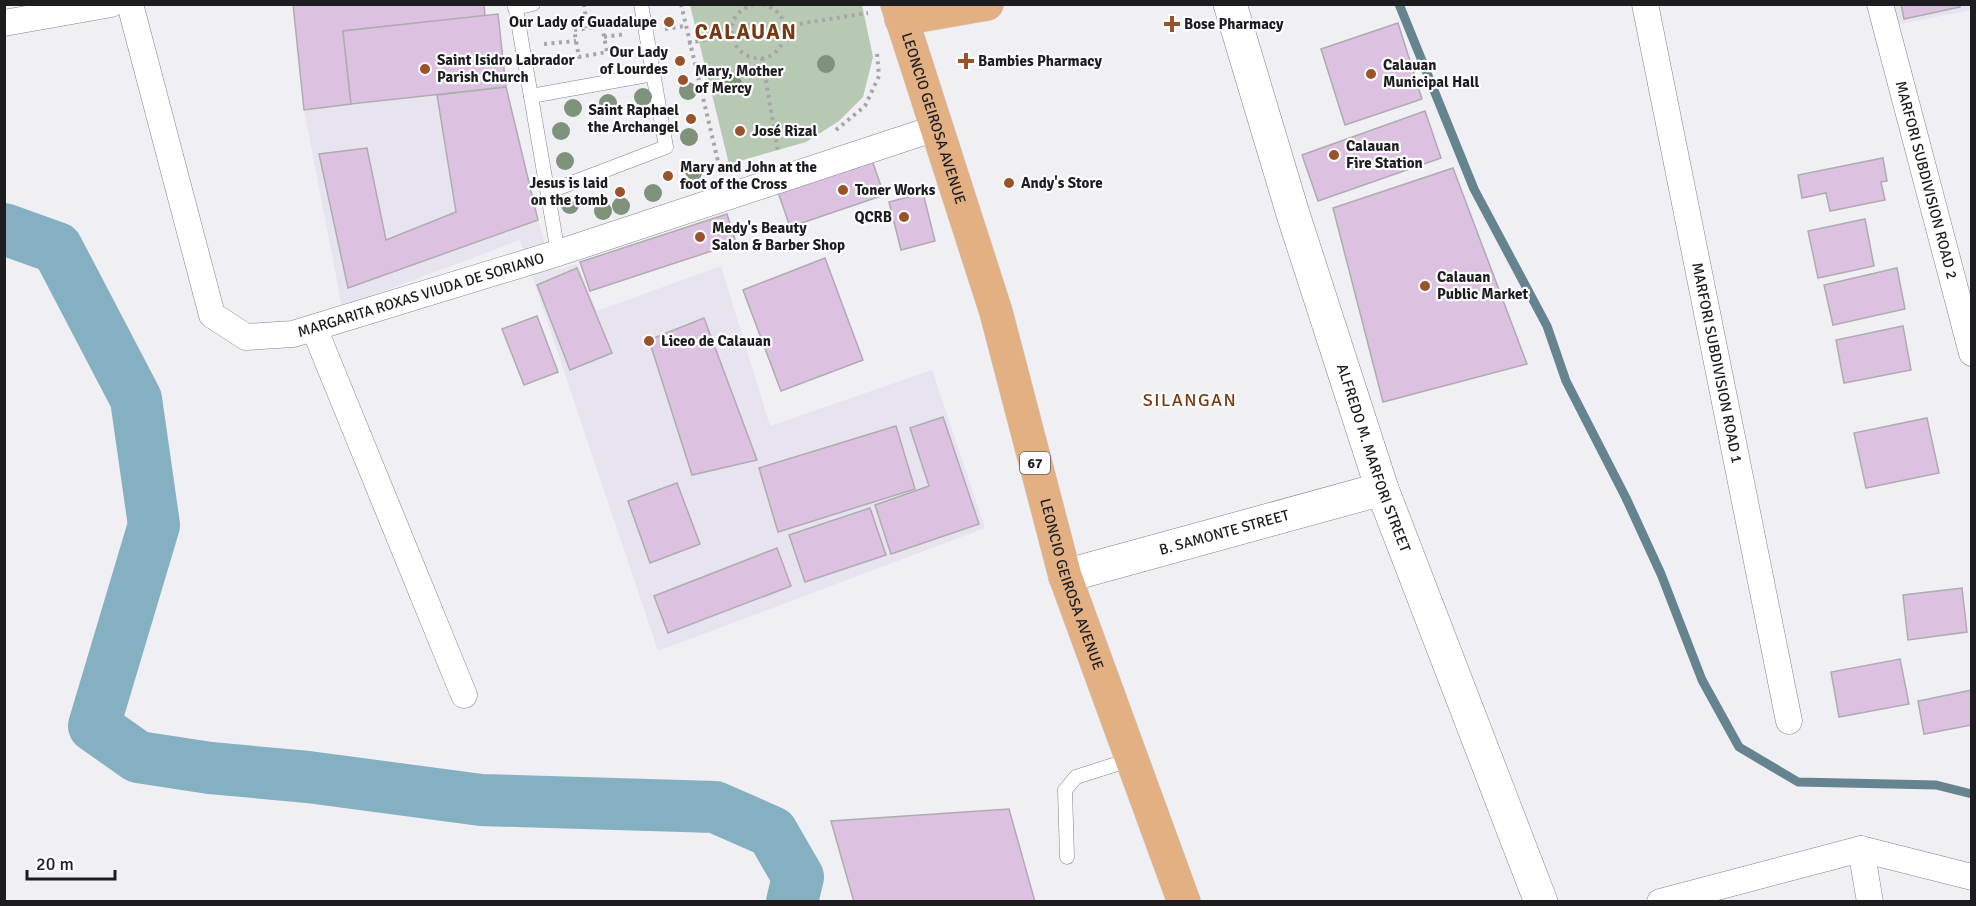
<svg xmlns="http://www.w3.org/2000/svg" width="1976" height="906" font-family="Signika,sans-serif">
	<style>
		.built { fill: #e7e4f0 }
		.green { fill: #b7c8b3 }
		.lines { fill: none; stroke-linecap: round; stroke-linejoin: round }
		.stream { stroke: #668490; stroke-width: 9 }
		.river { stroke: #85b0c1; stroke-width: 52 }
		.building { fill: #dcc1e0; stroke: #afacb0; stroke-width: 1.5 }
		.lane-casing { stroke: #848387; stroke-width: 15 }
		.street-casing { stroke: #848387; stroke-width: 27 }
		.secondary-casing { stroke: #848387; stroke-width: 34 }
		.primary-casing { stroke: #cdcdce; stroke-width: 34 }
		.path { stroke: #a6a6aa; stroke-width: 4; stroke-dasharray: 3 4.5; stroke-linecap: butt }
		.lane { stroke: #fff; stroke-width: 14 }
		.street { stroke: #fff; stroke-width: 26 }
		.secondary { stroke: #fff; stroke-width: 33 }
		.primary { stroke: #e3b084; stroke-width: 33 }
		.tree { fill: #7f927c }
		.poi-dot { fill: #99532a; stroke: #fdfdff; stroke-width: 2 }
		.labels { text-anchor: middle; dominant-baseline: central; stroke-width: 4.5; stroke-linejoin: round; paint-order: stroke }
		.shield { fill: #fdfdff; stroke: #606062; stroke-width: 1.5 }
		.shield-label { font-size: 14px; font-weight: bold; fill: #1d1d1f }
		.poi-label { font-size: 15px; font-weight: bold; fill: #1d1d1f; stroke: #fdfdff; text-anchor: start }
		.street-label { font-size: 15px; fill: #1d1d1f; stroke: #fdfdff }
		.quarter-label { font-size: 18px; letter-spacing: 1.5px; fill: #773912; stroke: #fdfdff }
		.district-label { font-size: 21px; font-weight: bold; letter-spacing: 1.5px; fill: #773912; stroke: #fdfdff }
	</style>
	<rect width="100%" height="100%" fill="#f0eff4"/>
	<g class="built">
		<path d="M 1887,5 L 1971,5 L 1971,10 L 1891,26 Z"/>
		<path d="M 506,87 L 538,220 L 553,271 L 577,264 L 597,311 L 721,266 L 770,426 L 932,370 L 985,528 L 658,651 L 520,240 L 342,307 L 304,110 Z"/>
	</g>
	<path class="green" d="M 690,5 L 862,5 L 873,57 L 863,97 L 839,121 L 806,142 L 729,164 Z"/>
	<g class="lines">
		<path class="stream" d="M 1399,4 L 1474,189 L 1547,326 L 1566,381 L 1626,498 L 1661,574 L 1702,680 L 1739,747 L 1798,782 L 1936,785 L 1972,794"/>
		<path class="river" d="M 4,229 L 57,248 L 136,399 L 154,525 L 94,726 L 138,757 L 210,768 L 308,777 L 481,800 L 715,807 L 772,832 L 798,877 L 792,902"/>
	</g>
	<g class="building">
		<path d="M 293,4 L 484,4 L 485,16 L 343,31 L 351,104 L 304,110 Z"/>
		<path d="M 1901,4 L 1959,4 L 1960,7 L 1904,19 Z"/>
		<path d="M 498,14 L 506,87 L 351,104 L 343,31 Z"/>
		<path d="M 1398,23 L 1422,99 L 1345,125 L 1321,49 Z"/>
		<path d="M 506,87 L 538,220 L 348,288 L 319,154 L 367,148 L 386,240 L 456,212 L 437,95 Z"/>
		<path d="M 1425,111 L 1441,158 L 1318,201 L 1302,155 Z"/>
		<path d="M 1883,158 L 1887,181 L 1881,182 L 1885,200 L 1830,211 L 1826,193 L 1802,198 L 1798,175 Z"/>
		<path d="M 872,160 L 884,195 L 790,227 L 778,192 Z"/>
		<path d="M 1453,168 L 1527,364 L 1383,402 L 1333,208 Z"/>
		<path d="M 923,193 L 935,241 L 901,250 L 889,202 Z"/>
		<path d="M 727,214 L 736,243 L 590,291 L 580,262 Z"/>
		<path d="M 1865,219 L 1874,266 L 1818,278 L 1808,231 Z"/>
		<path d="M 825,258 L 863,360 L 781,391 L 743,290 Z"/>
		<path d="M 577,268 L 612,353 L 570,370 L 537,285 Z"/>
		<path d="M 1897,268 L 1905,309 L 1833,325 L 1824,285 Z"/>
		<path d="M 537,316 L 558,372 L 524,385 L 502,329 Z"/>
		<path d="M 704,318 L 757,460 L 692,475 L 649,340 Z"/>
		<path d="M 1903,326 L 1911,370 L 1844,383 L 1836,340 Z"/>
		<path d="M 943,417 L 979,524 L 891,554 L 875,505 L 929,486 L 910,428 Z"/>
		<path d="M 1927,418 L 1939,473 L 1866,488 L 1854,433 Z"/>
		<path d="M 896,426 L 915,489 L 778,532 L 759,468 Z"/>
		<path d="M 677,483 L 700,544 L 650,563 L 628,501 Z"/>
		<path d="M 870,508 L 886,555 L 805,582 L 789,535 Z"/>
		<path d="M 777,548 L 791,586 L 668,633 L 654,596 Z"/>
		<path d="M 1962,588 L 1967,632 L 1908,640 L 1903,595 Z"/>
		<path d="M 1900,659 L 1909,704 L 1839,717 L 1831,672 Z"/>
		<path d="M 1972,690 L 1972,725 L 1924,734 L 1918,701 Z"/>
		<path d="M 1009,809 L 1035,902 L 854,902 L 831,821 Z"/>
	</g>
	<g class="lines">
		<g class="lane-casing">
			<g id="lane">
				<path d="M 515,4 L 558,253"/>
				<path d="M 515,8 L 533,4"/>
				<path d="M 531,96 L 653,74"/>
				<path d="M 548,192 L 666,147 L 641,4"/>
				<path d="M 1067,857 L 1065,790 L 1076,777 L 1132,759"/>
			</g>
		</g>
		<g class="street-casing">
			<g id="street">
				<path id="s1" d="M 130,4 L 212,315 L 246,337 L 293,334 L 558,253 L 936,128"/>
				<path id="s2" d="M 1645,4 L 1789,721"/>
				<path id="s3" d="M 1880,4 L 1972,353"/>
				<path d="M 4,23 L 111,4"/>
				<path d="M 314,328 L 464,695"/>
				<path d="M 1861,849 L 1870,902"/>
				<path d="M 1660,902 L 1861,849 L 1972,877"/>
			</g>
		</g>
		<g class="secondary-casing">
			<g id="secondary">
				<path id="s4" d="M 1230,4 L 1293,214 L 1382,489 L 1541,902"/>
				<path id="s5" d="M 1065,576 L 1382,489"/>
			</g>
		</g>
		<g class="primary-casing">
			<g id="primary">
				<path id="s6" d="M 897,4 L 996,312 L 1065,576 L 1184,902"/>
				<path d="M 901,19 L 987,4"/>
			</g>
		</g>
		<g class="path">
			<path d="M 584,4 L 587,28"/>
			<path d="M 681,4 L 720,170"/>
			<path d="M 754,4 C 736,10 726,25 735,43 C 737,49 742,53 748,56 C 782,71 805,14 761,4"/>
			<path d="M 602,26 L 607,52 L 579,57 L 574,30 Z"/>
			<path d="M 785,26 L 868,13"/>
			<path d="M 665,29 L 685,26"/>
			<path d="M 604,37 L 625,34"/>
			<path d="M 688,43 L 732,35"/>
			<path d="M 544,44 L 576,41"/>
			<path d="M 762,58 L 778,152"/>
			<path d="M 836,130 L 865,106 L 879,76 L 877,53"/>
		</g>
		<use href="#lane" class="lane"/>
		<use href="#street" class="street"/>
		<use href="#secondary" class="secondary"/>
		<use href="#primary" class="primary"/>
	</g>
	<g class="tree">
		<circle cx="826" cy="64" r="9"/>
		<circle cx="733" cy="84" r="9"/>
		<circle cx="688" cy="91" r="9"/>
		<circle cx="643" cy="97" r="9"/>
		<circle cx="608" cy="103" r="9"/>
		<circle cx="573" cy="108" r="9"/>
		<circle cx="561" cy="131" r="9"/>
		<circle cx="689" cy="137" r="9"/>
		<circle cx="565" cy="161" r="9"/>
		<circle cx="694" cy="171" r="9"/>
		<circle cx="653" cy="193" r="9"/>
		<circle cx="570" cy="205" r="9"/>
		<circle cx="621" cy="206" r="9"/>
		<circle cx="603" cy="211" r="9"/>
	</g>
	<g class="poi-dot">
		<circle cx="669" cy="22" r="6"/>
		<path d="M1169 15h6v6h6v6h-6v6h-6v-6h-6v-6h6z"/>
		<circle cx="680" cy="61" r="6"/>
		<path d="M963 52h6v6h6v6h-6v6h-6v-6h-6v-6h6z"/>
		<circle cx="425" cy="69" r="6"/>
		<circle cx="1371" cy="74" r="6"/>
		<circle cx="683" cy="80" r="6"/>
		<circle cx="691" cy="119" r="6"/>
		<circle cx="740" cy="131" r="6"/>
		<circle cx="1334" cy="155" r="6"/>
		<circle cx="668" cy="176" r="6"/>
		<circle cx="1009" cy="183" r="6"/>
		<circle cx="843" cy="190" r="6"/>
		<circle cx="620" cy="192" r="6"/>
		<circle cx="904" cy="217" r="6"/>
		<circle cx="700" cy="237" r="6"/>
		<circle cx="1425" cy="286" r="6"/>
		<circle cx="649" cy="341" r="6"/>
	</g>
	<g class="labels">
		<rect class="shield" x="1020" y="452" width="30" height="22" rx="4.5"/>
		<g class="shield-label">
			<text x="1035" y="463">67</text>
		</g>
		<g class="poi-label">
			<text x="657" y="22" text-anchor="end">Our Lady of Guadalupe</text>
			<text x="1184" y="24">Bose Pharmacy</text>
			<text x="668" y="52" text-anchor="end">Our Lady<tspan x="668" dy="17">of Lourdes</tspan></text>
			<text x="437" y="60">Saint Isidro Labrador<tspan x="437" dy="17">Parish Church</tspan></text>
			<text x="978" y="61">Bambies Pharmacy</text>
			<text x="1383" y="65">Calauan<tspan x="1383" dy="17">Municipal Hall</tspan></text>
			<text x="695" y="71">Mary, Mother<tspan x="695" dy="17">of Mercy</tspan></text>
			<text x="679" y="110" text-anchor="end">Saint Raphael<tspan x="679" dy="17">the Archangel</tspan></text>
			<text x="752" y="131">José Rizal</text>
			<text x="1346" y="146">Calauan<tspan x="1346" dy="17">Fire Station</tspan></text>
			<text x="680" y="167">Mary and John at the<tspan x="680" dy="17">foot of the Cross</tspan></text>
			<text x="608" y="183" text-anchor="end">Jesus is laid<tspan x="608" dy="17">on the tomb</tspan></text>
			<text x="1021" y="183">Andy's Store</text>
			<text x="855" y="190">Toner Works</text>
			<text x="892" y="217" text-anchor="end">QCRB</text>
			<text x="712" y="228">Medy's Beauty<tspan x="712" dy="17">Salon &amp; Barber Shop</tspan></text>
			<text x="1437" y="277">Calauan<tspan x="1437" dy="17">Public Market</tspan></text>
			<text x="661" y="341">Liceo de Calauan</text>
		</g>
		<g class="street-label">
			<text stroke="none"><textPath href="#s6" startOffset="120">LEONCIO GEIROSA AVENUE</textPath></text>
			<text stroke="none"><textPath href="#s3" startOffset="182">MARFORI SUBDIVISION ROAD 2</textPath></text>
			<text stroke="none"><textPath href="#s1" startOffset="543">MARGARITA ROXAS VIUDA DE SORIANO</textPath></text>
			<text stroke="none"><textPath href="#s2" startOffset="366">MARFORI SUBDIVISION ROAD 1</textPath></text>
			<text stroke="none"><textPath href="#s4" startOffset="476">ALFREDO M. MARFORI STREET</textPath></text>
			<text stroke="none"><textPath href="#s5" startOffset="165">B. SAMONTE STREET</textPath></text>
			<text stroke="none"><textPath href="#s6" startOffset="606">LEONCIO GEIROSA AVENUE</textPath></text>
		</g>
		<g class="quarter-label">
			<text x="1190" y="400">SILANGAN</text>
		</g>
		<g class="district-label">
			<text x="746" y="32">CALAUAN</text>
		</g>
	</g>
	<rect width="1976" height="906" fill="none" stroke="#1d1d1f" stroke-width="12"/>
	<path d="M27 870v9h88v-9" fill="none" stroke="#1d1d1f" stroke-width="3"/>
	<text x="36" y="870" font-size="18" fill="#1d1d1f" stroke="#fdfdff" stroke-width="4.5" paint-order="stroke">20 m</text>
</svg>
